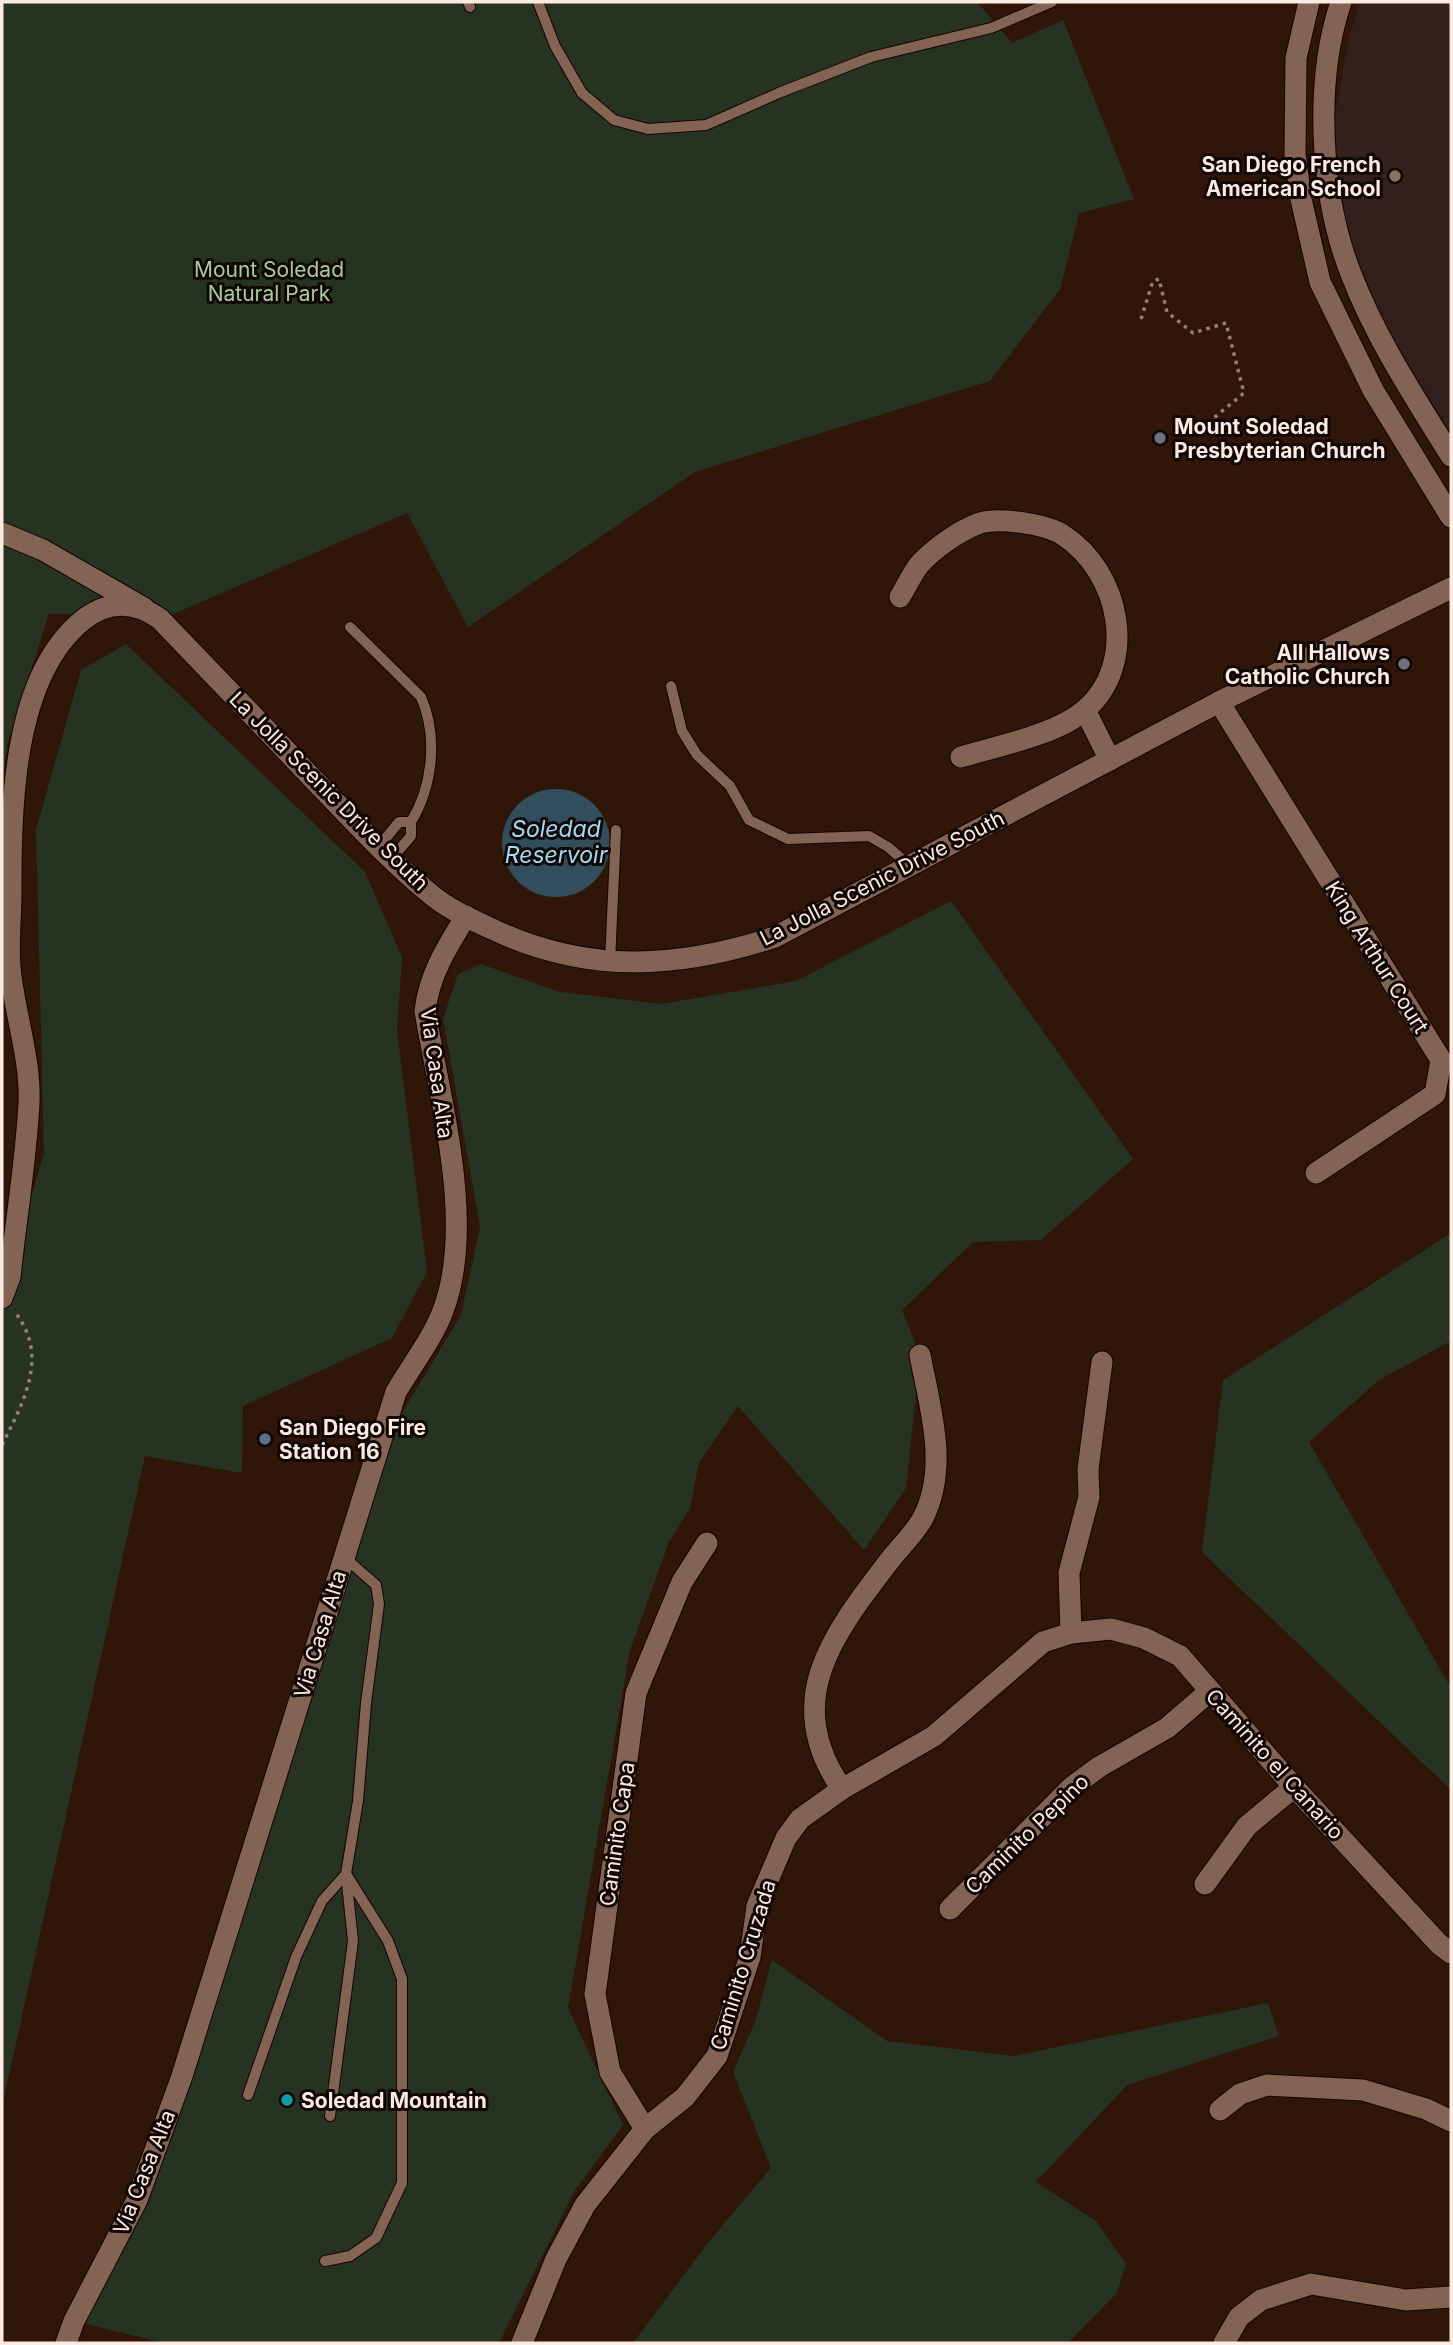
<svg xmlns="http://www.w3.org/2000/svg" width="1453" height="2345" font-family="Inter,sans-serif">
	<style>
		.education { fill: #33201c }
		.green { fill: #263320 }
		.water { fill: #324e5d }
		.lines { fill: none; stroke-linecap: round; stroke-linejoin: round }
		.lane-casing { stroke: #170200; stroke-width: 12 }
		.street-casing { stroke: #170200; stroke-width: 23 }
		.secondary-casing { stroke: #170200; stroke-width: 23 }
		.path { stroke: #957f74; stroke-width: 3.5; stroke-dasharray: 3.5 5; stroke-linecap: butt }
		.lane { stroke: #836354; stroke-width: 10 }
		.street { stroke: #836354; stroke-width: 21 }
		.secondary { stroke: #836354; stroke-width: 21 }
		.education-dot { fill: #8d6e63; stroke: #100602; stroke-width: 2.5 }
		.worship-dot { fill: #6b7280; stroke: #100602; stroke-width: 2.5 }
		.service-dot { fill: #5c6f8a; stroke: #100602; stroke-width: 2.5 }
		.culture-dot { fill: #0f9aa8; stroke: #100602; stroke-width: 2.5 }
		.labels { text-anchor: middle; dominant-baseline: central; stroke-width: 6; stroke-linejoin: round; paint-order: stroke }
		.poi-label { font-size: 21px; font-weight: bold; fill: #fdeae1; stroke: #100602; text-anchor: start }
		.park-label { font-size: 21px; fill: #abca9b; stroke: #100602 }
		.street-label { font-size: 21px; fill: #fdeae1; stroke: #100602 }
		.water-label { font-size: 23px; font-style: italic; fill: #a1dafa; stroke: #100602 }
	</style>
	<rect width="100%" height="100%" fill="#301609"/>
	<path class="education" d="M 1360,2 L 1451,2 L 1451,432 L 1396,347 L 1371,299 L 1344,227 L 1333,125 L 1350,34 Z"/>
	<g class="green">
		<path d="M 2,2 L 977,2 L 1012,43 L 1063,20 L 1134,199 L 1079,213 L 1060,289 L 990,381 L 695,472 L 468,627 L 407,513 L 171,615 L 49,614 L 7,745 L 2,794 Z"/>
		<path d="M 126,644 L 365,872 L 402,957 L 397,1030 L 427,1272 L 392,1338 L 243,1406 L 242,1473 L 145,1456 L 2,2107 L 2,1298 L 44,1153 L 36,830 L 81,670 Z"/>
		<path d="M 951,901 L 1133,1159 L 1041,1240 L 973,1242 L 902,1310 L 920,1355 L 906,1488 L 864,1550 L 738,1406 L 699,1463 L 690,1508 L 669,1542 L 630,1650 L 568,2008 L 623,2125 L 574,2192 L 499,2343 L 164,2343 L 74,2321 L 143,2183 L 396,1423 L 461,1315 L 480,1227 L 443,1019 L 458,974 L 481,964 L 560,992 L 661,1004 L 796,981 Z"/>
		<path d="M 1451,1233 L 1451,1341 L 1379,1380 L 1309,1442 L 1451,1688 L 1451,1790 L 1202,1552 L 1223,1380 Z"/>
		<path d="M 772,1960 L 887,2041 L 1013,2056 L 1268,2003 L 1279,2036 L 1127,2085 L 1036,2182 L 1096,2221 L 1126,2264 L 1117,2293 L 1068,2343 L 633,2343 L 707,2244 L 771,2168 L 733,2072 L 755,2022 Z"/>
	</g>
	<circle class="water" cx="556" cy="843" r="54"/>
	<g class="lines">
		<g class="lane-casing">
			<g id="lane">
				<path d="M 468,2 L 470,7"/>
				<path d="M 538,2 L 555,46 L 582,93 L 614,120 L 648,129 L 706,125 L 781,92 L 871,57 L 991,28 L 1052,2"/>
				<path d="M 350,627 L 421,697 C 438,736 433,786 411,822"/>
				<path d="M 671,686 L 682,731 L 697,755 L 730,786 L 749,820 L 788,839 L 869,836 L 888,847 L 910,866"/>
				<path d="M 399,822 L 411,822 L 411,836 L 399,850 L 385,851 L 385,839 Z"/>
				<path d="M 610,962 L 616,830"/>
				<path d="M 248,2095 L 296,1957 L 322,1901 L 346,1874 L 358,1801 L 366,1703 L 379,1604 L 376,1585 L 344,1557"/>
				<path d="M 325,2261 L 350,2256 L 376,2238 L 402,2183 L 402,1979 L 388,1941 L 346,1874 L 353,1941 L 330,2116"/>
			</g>
		</g>
		<g class="street-casing">
			<g id="street">
				<path d="M 2,533 L 43,550 L 144,608"/>
				<path d="M 900,597 C 906,587 912,574 919,565 C 933,549 960,530 980,523 C 999,517 1046,524 1063,535 C 1120,572 1139,663 1085,710 C 1056,735 997,746 961,757"/>
				<path d="M 1219,702 L 1441,1060 L 1435,1094 L 1316,1173"/>
				<path d="M 1085,710 L 1110,760"/>
				<path d="M 1071,1633 L 1069,1573 L 1089,1497 L 1088,1469 L 1102,1362"/>
				<path d="M 842,1789 C 780,1700 834,1633 890,1560 C 900,1547 915,1533 923,1518 C 949,1467 930,1408 920,1355"/>
				<path d="M 1205,1884 L 1247,1826 L 1294,1787"/>
				<path d="M 950,1909 L 1072,1787 L 1099,1767 L 1167,1728 L 1210,1691"/>
				<path d="M 1220,2110 L 1240,2094 L 1267,2085 L 1363,2090 L 1426,2109 L 1451,2121"/>
				<path d="M 645,2129 L 610,2072 L 595,1994 L 636,1693 L 682,1582 L 707,1543"/>
				<path d="M 66,2343 L 74,2321 L 137,2200 L 182,2076 L 396,1392 C 411,1366 434,1337 444,1308 C 475,1221 440,1101 425,1011 C 429,975 447,947 466,916"/>
				<path d="M 522,2343 L 556,2259 L 585,2205 L 645,2129 L 685,2097 L 717,2056 L 750,1957 L 757,1906 L 786,1838 L 800,1819 L 842,1789 L 934,1736 L 1043,1642 L 1071,1633 L 1111,1629 L 1144,1638 L 1180,1656 L 1294,1787 L 1439,1944 L 1451,1953"/>
				<path d="M 1224,2343 L 1239,2317 L 1261,2300 L 1311,2284 L 1406,2300 L 1451,2297"/>
			</g>
		</g>
		<g class="secondary-casing">
			<g id="secondary">
				<path d="M 1309,2 L 1296,58 L 1295,154 L 1301,199 L 1320,282 L 1373,390 L 1451,517"/>
				<path d="M 1341,2 C 1314,82 1320,195 1351,274 C 1376,339 1415,398 1451,456"/>
				<path d="M 2,1298 L 10,1277 C 16,1219 26,1161 29,1103 C 31,1058 14,1012 10,967 C 8,942 11,917 11,893 C 11,808 12,677 83,620 C 108,600 135,601 160,619 C 211,672 263,726 314,780 C 351,818 387,858 428,892 C 446,908 470,919 492,929 C 587,974 677,969 775,937 L 1219,702 L 1451,588"/>
			</g>
		</g>
		<g class="path">
			<path d="M 1141,319 L 1153,281 L 1159,279 L 1167,312 L 1193,333 L 1226,323 L 1244,393 L 1198,431"/>
			<path d="M 2,1445 C 24,1401 50,1355 14,1311"/>
		</g>
		<use href="#lane" class="lane"/>
		<use href="#street" class="street"/>
		<use href="#secondary" class="secondary"/>
	</g>
	<circle class="education-dot" cx="1395" cy="176" r="7"/>
	<g class="worship-dot">
		<circle cx="1160" cy="438" r="7"/>
		<circle cx="1404" cy="664" r="7"/>
	</g>
	<circle class="service-dot" cx="265" cy="1439" r="7"/>
	<circle class="culture-dot" cx="287" cy="2100" r="7"/>
	<g class="labels">
		<g class="poi-label">
			<text x="1381" y="164" text-anchor="end">San Diego French<tspan x="1381" dy="24">American School</tspan></text>
			<text x="1174" y="426">Mount Soledad<tspan x="1174" dy="24">Presbyterian Church</tspan></text>
			<text x="1390" y="652" text-anchor="end">All Hallows<tspan x="1390" dy="24">Catholic Church</tspan></text>
			<text x="279" y="1427">San Diego Fire<tspan x="279" dy="24">Station 16</tspan></text>
			<text x="301" y="2100">Soledad Mountain</text>
		</g>
		<g class="park-label">
			<text x="269" y="269">Mount Soledad<tspan x="269" dy="24">Natural Park</tspan></text>
		</g>
		<g class="street-label">
			<text transform="translate(329 791) rotate(45)">La Jolla Scenic Drive South</text>
			<text transform="translate(882 878) rotate(-27)">La Jolla Scenic Drive South</text>
			<text transform="translate(1377 957) rotate(58)">King Arthur Court</text>
			<text transform="translate(437 1073) rotate(82)">Via Casa Alta</text>
			<text transform="translate(320 1634) rotate(-73)">Via Casa Alta</text>
			<text transform="translate(1275 1764) rotate(48)">Caminito el Canario</text>
			<text transform="translate(617 1834) rotate(-82)">Caminito Capa</text>
			<text transform="translate(1027 1834) rotate(-44)">Caminito Pepino</text>
			<text transform="translate(743 1965) rotate(-73)">Caminito Cruzada</text>
			<text transform="translate(144 2172) rotate(-68)">Via Casa Alta</text>
		</g>
		<g class="water-label">
			<text x="556" y="829">Soledad<tspan x="556" dy="26">Reservoir</tspan></text>
		</g>
	</g>
	<rect width="1453" height="2345" fill="none" stroke="#fdeae1" stroke-width="7"/>
</svg>
